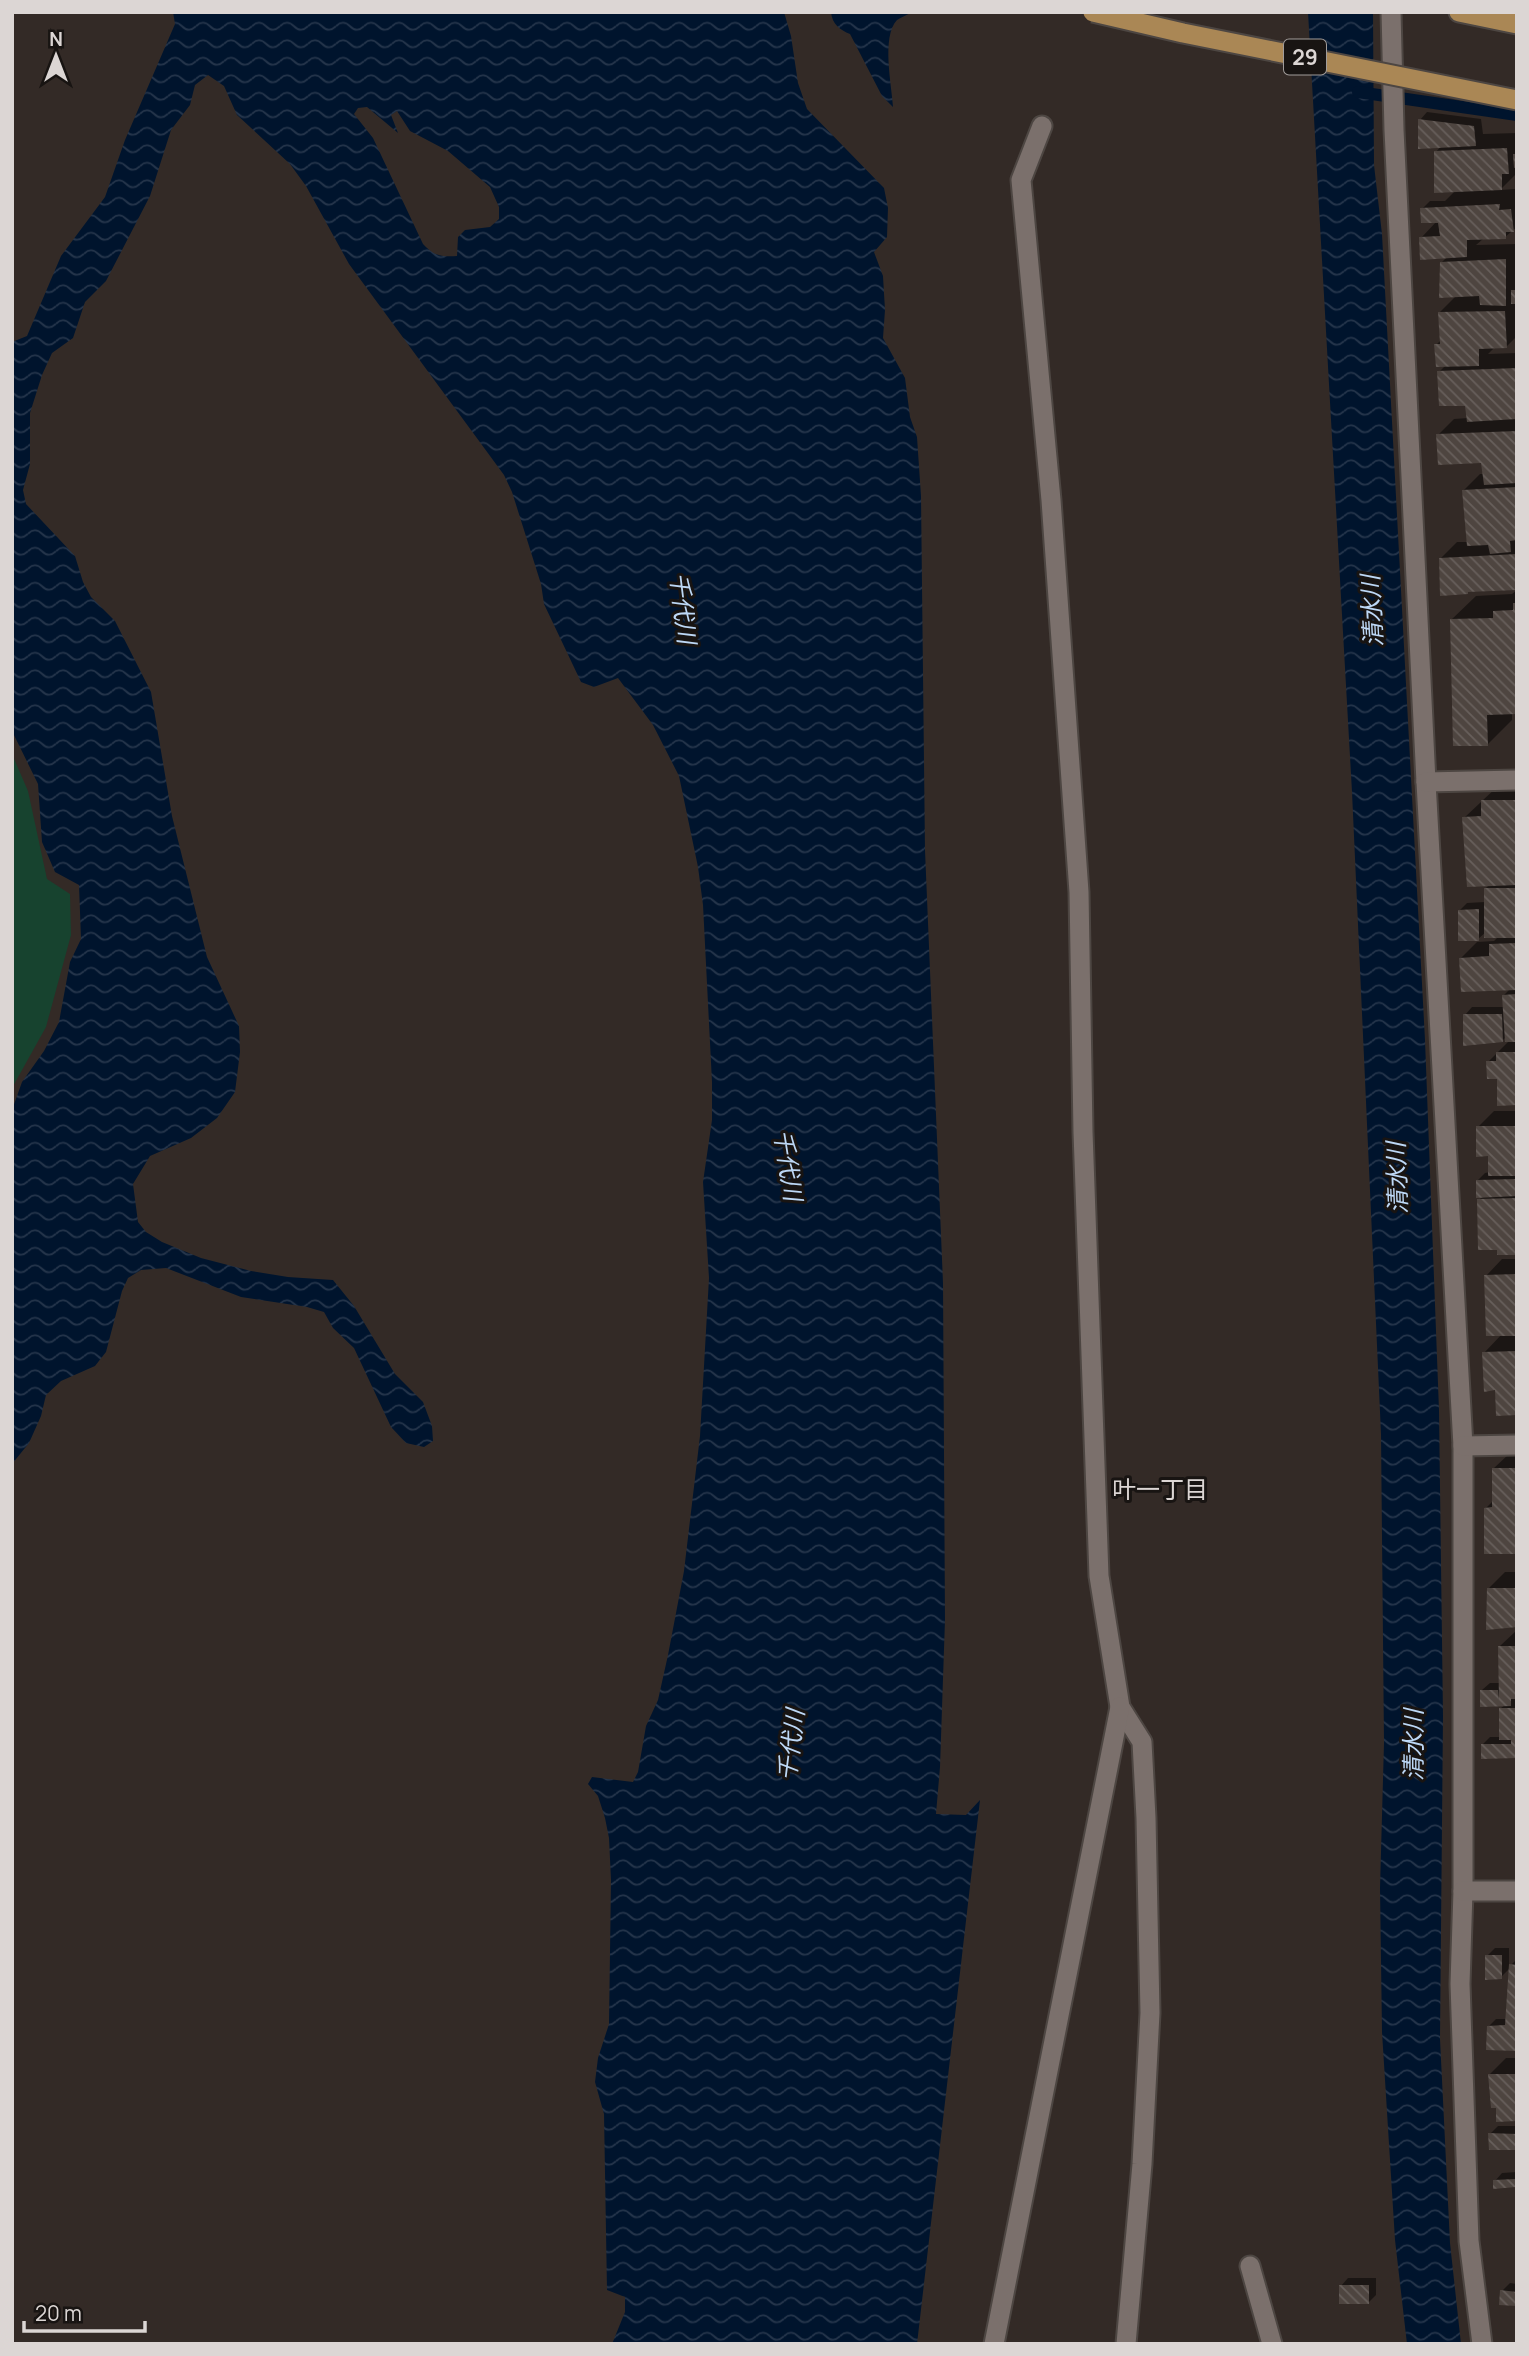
<svg xmlns="http://www.w3.org/2000/svg" width="1529" height="2356" font-family="Manrope,'Noto Sans JP',sans-serif">
	<style>
		.grass { fill: #17432f }
		.water { fill: url(#water-waves); fill-rule: evenodd }
		.shadow { fill: #0007 }
		.lines { fill: none; stroke-linecap: round; stroke-linejoin: round }
		.stream { stroke: #00142d; stroke-width: 12 }
		.building { fill: url(#building-back-hatch) }
		.minor-casing { stroke: #4d4642; stroke-width: 23 }
		.trunk-casing { stroke: #4d4642; stroke-width: 23 }
		.minor { stroke: #7b706c; stroke-width: 19 }
		.trunk { stroke: #aa8755; stroke-width: 19 }
		.trunk-bridge-casing { stroke: #4d4642; stroke-width: 23; stroke-linecap: butt }
		.trunk-bridge { stroke: #aa8755; stroke-width: 19 }
		.labels { text-anchor: middle; dominant-baseline: central; stroke-width: 6; stroke-linejoin: round; paint-order: stroke }
		.shield { fill: #181412; stroke: #a19c9a; stroke-width: 2 }
		.shield-label { font-size: 21px; font-weight: bold; fill: #dcd6d4 }
		.water-label { font-size: 24px; font-style: italic; fill: #bdd8f6; stroke: #181412 }
		.neighbourhood-label { font-size: 24px; fill: #dcd6d4; stroke: #181412 }
	</style>
	<defs>
		<pattern id="water-waves" width="16" height="10" patternUnits="userSpaceOnUse" patternTransform="scale(1.75)"><rect width="16" height="10" fill="#00142d"/><path d="M0 5q4-4 8 0t8 0" fill="none" stroke="#25354b"/></pattern>
		<pattern id="building-back-hatch" width="6" height="6" patternUnits="userSpaceOnUse" patternTransform="scale(1.75)"><rect width="6" height="6" fill="#4e4540"/><path d="M-1 5l2 2M0 0l6 6M5-1l2 2" fill="none" stroke="#675f5b"/></pattern>
	</defs>
	<rect width="100%" height="100%" fill="#332a26"/>
	<path class="grass" d="M 12,754 L 28,791 L 47,879 L 70,894 L 71,935 L 46,1027 L 12,1088 Z"/>
	<g class="water">
		<path d="M 173,12 L 784,12 L 791,36 L 798,83 L 807,109 L 884,188 L 888,208 L 887,237 L 874,252 L 883,276 L 885,310 L 883,338 L 905,378 L 910,417 L 917,437 L 921,496 L 925,850 L 943,1283 L 945,1620 L 940,1767 L 936,1814 L 966,1815 L 980,1800 L 917,2344 L 612,2344 L 625,2312 L 625,2297 L 607,2290 L 604,2114 L 595,2082 L 598,2058 L 609,2024 L 611,1880 L 609,1838 L 605,1818 L 598,1796 L 588,1784 L 592,1777 L 633,1782 L 638,1772 L 646,1726 L 658,1700 L 668,1655 L 684,1571 L 700,1436 L 709,1278 L 703,1182 L 712,1120 L 712,1082 L 703,905 L 698,867 L 679,776 L 653,725 L 618,678 L 594,687 L 581,682 L 544,604 L 541,584 L 512,492 L 504,475 L 349,264 L 306,186 L 290,164 L 237,115 L 224,86 L 208,75 L 195,85 L 190,105 L 171,130 L 150,196 L 106,281 L 85,302 L 73,338 L 52,353 L 42,375 L 30,413 L 30,464 L 23,490 L 26,504 L 75,556 L 83,582 L 91,597 L 115,621 L 151,692 L 172,816 L 207,957 L 239,1026 L 240,1052 L 235,1092 L 217,1118 L 191,1138 L 150,1156 L 133,1184 L 138,1222 L 146,1232 L 162,1242 L 201,1258 L 251,1271 L 288,1277 L 333,1280 L 354,1306 L 395,1374 L 423,1402 L 432,1426 L 433,1441 L 424,1447 L 406,1443 L 391,1427 L 354,1348 L 333,1328 L 324,1312 L 307,1307 L 241,1297 L 166,1268 L 141,1270 L 128,1278 L 122,1291 L 106,1352 L 95,1366 L 61,1381 L 46,1395 L 41,1416 L 29,1443 L 12,1464 L 12,1110 L 22,1082 L 44,1051 L 59,1022 L 70,962 L 81,939 L 79,885 L 55,872 L 42,842 L 38,784 L 12,731 L 12,342 L 27,336 L 61,256 L 105,197 L 125,140 L 175,24 ZM 367,107 L 398,133 L 391,115 L 397,111 L 410,131 L 448,151 L 490,187 L 499,207 L 499,219 L 490,227 L 465,230 L 458,237 L 457,256 C 441,257 434,256 423,244 L 373,138 L 354,114 L 358,108 Z"/>
		<path d="M 831,12 L 912,12 C 908,15 901,17 897,20 C 881,37 892,86 893,107 L 882,96 L 850,34 C 840,30 832,24 831,12 Z"/>
		<path d="M 1308,12 L 1373,12 L 1374,165 L 1382,234 L 1425,1040 L 1439,1410 L 1443,1716 L 1440,2039 L 1450,2243 L 1461,2344 L 1407,2344 L 1395,2240 L 1382,2032 L 1380,1888 L 1384,1743 L 1381,1434 L 1352,792 Z"/>
	</g>
	<g class="shadow">
		<path d="M 1427,112 L 1481,119 L 1483,134 L 1517,133 L 1517,173 L 1500,190 L 1515,189 L 1517,227 L 1505,237 L 1483,239 L 1476,245 L 1517,244 L 1517,336 L 1506,347 L 1495,347 L 1488,354 L 1517,353 L 1517,589 L 1470,590 L 1467,593 L 1441,558 L 1457,542 L 1468,542 L 1464,490 L 1480,474 L 1484,474 L 1483,461 L 1438,435 L 1454,419 L 1468,418 L 1467,404 L 1439,372 L 1446,365 L 1436,345 L 1441,340 L 1440,312 L 1457,295 L 1442,262 L 1447,257 L 1421,238 L 1437,221 L 1422,209 L 1430,201 L 1445,201 L 1456,190 L 1436,152 L 1441,146 L 1420,120 Z"/>
		<path d="M 1517,590 L 1517,713 L 1512,713 L 1512,720 L 1488,744 L 1451,620 L 1476,596 L 1512,594 Z"/>
		<path d="M 1499,785 L 1517,785 L 1517,1103 L 1488,1062 L 1510,1040 L 1506,1037 L 1502,1041 L 1465,1015 L 1472,1007 L 1504,1007 L 1503,996 L 1510,989 L 1461,958 L 1477,942 L 1494,941 L 1499,936 L 1486,932 L 1478,939 L 1460,910 L 1467,903 L 1485,902 L 1485,889 L 1490,884 L 1464,818 Z"/>
		<path d="M 1494,1111 L 1517,1111 L 1517,1253 L 1479,1200 L 1483,1196 L 1478,1180 L 1485,1173 L 1490,1172 L 1490,1154 L 1478,1127 Z"/>
		<path d="M 1502,1259 L 1517,1259 L 1517,1334 L 1514,1336 L 1517,1336 L 1517,1414 L 1497,1387 L 1484,1353 L 1502,1334 L 1486,1276 Z"/>
		<path d="M 1510,1453 L 1517,1453 L 1517,1552 L 1486,1508 L 1494,1500 L 1493,1469 Z"/>
		<path d="M 1505,1572 L 1517,1572 L 1517,1626 L 1489,1588 Z"/>
		<path d="M 1517,1630 L 1517,1756 L 1483,1744 L 1490,1737 L 1501,1737 L 1501,1708 L 1505,1705 L 1482,1690 L 1490,1683 L 1500,1683 L 1500,1646 Z"/>
		<path d="M 1495,1948 L 1509,1948 L 1509,1967 L 1517,1959 L 1517,2049 L 1489,2026 L 1496,2019 L 1507,2019 L 1511,1967 L 1501,1977 L 1487,1956 Z"/>
		<path d="M 1506,2058 L 1517,2058 L 1517,2119 L 1497,2106 L 1490,2074 Z"/>
		<path d="M 1498,2126 L 1517,2126 L 1517,2148 L 1490,2134 Z"/>
		<path d="M 1517,2172 L 1515,2185 L 1495,2181 L 1502,2173 Z"/>
		<path d="M 1348,2278 L 1376,2278 L 1376,2295 L 1368,2303 L 1341,2286 Z"/>
		<path d="M 1510,2283 L 1517,2284 L 1517,2304 L 1502,2291 Z"/>
	</g>
	<g class="lines">
		<path class="stream" d="M 1358,92 L 1517,115"/>
	</g>
	<g class="building">
		<path d="M 1418,119 L 1474,126 L 1476,146 L 1418,149 Z"/>
		<path d="M 1507,148 L 1509,174 L 1502,174 L 1502,190 L 1434,193 L 1434,151 Z"/>
		<path d="M 1513,154 L 1517,154 L 1517,167 L 1514,168 Z"/>
		<path d="M 1500,204 L 1499,210 L 1511,209 L 1514,232 L 1506,232 L 1506,239 L 1467,240 L 1467,257 L 1420,260 L 1419,237 L 1440,236 L 1438,223 L 1421,223 L 1420,208 Z"/>
		<path d="M 1506,259 L 1506,306 L 1480,305 L 1479,296 L 1439,298 L 1440,262 Z"/>
		<rect x="1511" y="290" width="6" height="14"/>
		<path d="M 1505,311 L 1507,348 L 1479,349 L 1479,366 L 1436,367 L 1434,344 L 1440,344 L 1438,312 Z"/>
		<path d="M 1517,368 L 1517,419 L 1467,422 L 1465,406 L 1439,406 L 1437,371 Z"/>
		<path d="M 1517,431 L 1517,483 L 1484,485 L 1481,463 L 1438,465 L 1436,434 Z"/>
		<path d="M 1517,487 L 1517,540 L 1510,541 L 1511,552 L 1490,554 L 1488,545 L 1467,546 L 1462,490 Z"/>
		<path d="M 1517,554 L 1517,590 L 1468,592 L 1468,594 L 1440,596 L 1439,558 Z"/>
		<path d="M 1513,603 L 1517,603 L 1517,714 L 1487,715 L 1488,746 L 1453,746 L 1450,619 L 1493,618 L 1493,611 L 1513,610 Z"/>
		<path d="M 1481,800 L 1517,800 L 1517,885 L 1467,887 L 1462,817 L 1481,816 Z"/>
		<rect x="1484" y="888" width="33" height="50"/>
		<path d="M 1479,909 L 1479,941 L 1458,941 L 1458,910 Z"/>
		<path d="M 1517,943 L 1517,990 L 1461,992 L 1459,958 L 1489,956 L 1489,944 Z"/>
		<path d="M 1517,994 L 1517,1042 L 1505,1042 L 1502,995 Z"/>
		<path d="M 1463,1014 L 1502,1014 L 1503,1042 L 1463,1046 Z"/>
		<path d="M 1496,1052 L 1517,1052 L 1517,1105 L 1497,1106 L 1497,1079 L 1487,1079 L 1486,1061 L 1496,1061 Z"/>
		<path d="M 1476,1126 L 1517,1126 L 1517,1176 L 1488,1176 L 1488,1156 L 1476,1157 Z"/>
		<path d="M 1517,1179 L 1517,1196 L 1476,1198 L 1476,1180 Z"/>
		<path d="M 1517,1198 L 1517,1255 L 1497,1255 L 1497,1250 L 1478,1250 L 1477,1199 Z"/>
		<path d="M 1517,1274 L 1517,1336 L 1486,1336 L 1484,1275 Z"/>
		<path d="M 1517,1351 L 1517,1415 L 1496,1416 L 1495,1390 L 1484,1392 L 1482,1352 Z"/>
		<path d="M 1492,1468 L 1517,1468 L 1517,1554 L 1484,1554 L 1484,1508 L 1492,1507 Z"/>
		<path d="M 1487,1588 L 1517,1588 L 1517,1627 L 1486,1630 Z"/>
		<path d="M 1498,1646 L 1517,1646 L 1517,1699 L 1511,1699 L 1511,1706 L 1480,1707 L 1480,1690 L 1498,1690 L 1499,1700 Z"/>
		<path d="M 1499,1708 L 1517,1708 L 1517,1758 L 1481,1759 L 1481,1744 L 1511,1744 L 1511,1740 L 1499,1740 Z"/>
		<path d="M 1485,1955 L 1502,1955 L 1502,1979 L 1485,1980 Z"/>
		<path d="M 1509,1964 L 1517,1965 L 1517,2051 L 1486,2050 L 1487,2026 L 1505,2025 Z"/>
		<path d="M 1488,2074 L 1517,2074 L 1517,2121 L 1496,2122 L 1496,2108 L 1491,2108 Z"/>
		<path d="M 1488,2133 L 1517,2134 L 1517,2150 L 1489,2150 Z"/>
		<path d="M 1515,2179 L 1516,2187 L 1493,2189 L 1493,2180 Z"/>
		<rect x="1339" y="2285" width="30" height="19"/>
		<path d="M 1500,2290 L 1517,2292 L 1517,2306 L 1499,2305 Z"/>
	</g>
	<g class="lines">
		<g class="minor-casing">
			<g id="minor">
				<path d="M 1391,12 L 1394,130 L 1426,782 L 1463,1446 L 1463,1891 L 1460,1984 L 1469,2241 L 1482,2344"/>
				<path d="M 1042,126 L 1021,180 L 1051,500 L 1079,892 L 1083,1132 L 1099,1576 L 1120,1707 L 1142,1742 L 1146,1818 L 1150,2013 L 1142,2164 L 1126,2344"/>
				<path d="M 1426,782 L 1517,780"/>
				<path d="M 1463,1446 L 1517,1445"/>
				<path d="M 1463,1891 L 1517,1891"/>
				<path d="M 1250,2266 L 1272,2344"/>
				<path d="M 994,2344 L 1120,1707"/>
			</g>
		</g>
		<g class="trunk-casing">
			<path id="trunk" d="M 1459,12 L 1517,24"/>
		</g>
		<use href="#minor" class="minor"/>
		<use href="#trunk" class="trunk"/>
		<g class="trunk-bridge-casing">
			<path id="trunk-bridge" d="M 1093,12 L 1183,33 L 1517,100"/>
		</g>
		<use href="#trunk-bridge" class="trunk-bridge"/>
	</g>
	<g class="labels">
		<rect class="shield" x="1284" y="39.5" width="42" height="35" rx="5"/>
		<g class="shield-label">
			<text x="1305" y="57">29</text>
		</g>
		<g class="water-label">
			<text transform="translate(684 608) rotate(83)">千代川</text>
			<text transform="translate(1371 611) rotate(-93)">清水川</text>
			<text transform="translate(789 1165) rotate(81)">千代川</text>
			<text transform="translate(1396 1178) rotate(-92)">清水川</text>
			<text transform="translate(790 1745) rotate(-83)">千代川</text>
			<text transform="translate(1412 1745) rotate(-90)">清水川</text>
		</g>
		<g class="neighbourhood-label">
			<text x="1160" y="1488">叶一丁目</text>
		</g>
	</g>
	<rect width="1529" height="2356" fill="none" stroke="#dcd6d4" stroke-width="28"/>
	<g transform="translate(56 56)" stroke="#181412" stroke-width="5" paint-order="stroke">
	<path d="M0-5L12 26L0 18L-12 26Z" fill="#dcd6d4"/>
	<text y="-10" font-size="19" font-weight="bold" text-anchor="middle" fill="#dcd6d4">N</text>
	</g>
	<path d="M24 2321v10h121v-10" fill="none" stroke="#dcd6d4" stroke-width="3.5"/>
	<text x="35" y="2321" font-size="21" fill="#dcd6d4" stroke="#181412" stroke-width="5" paint-order="stroke">20 m</text>
</svg>
